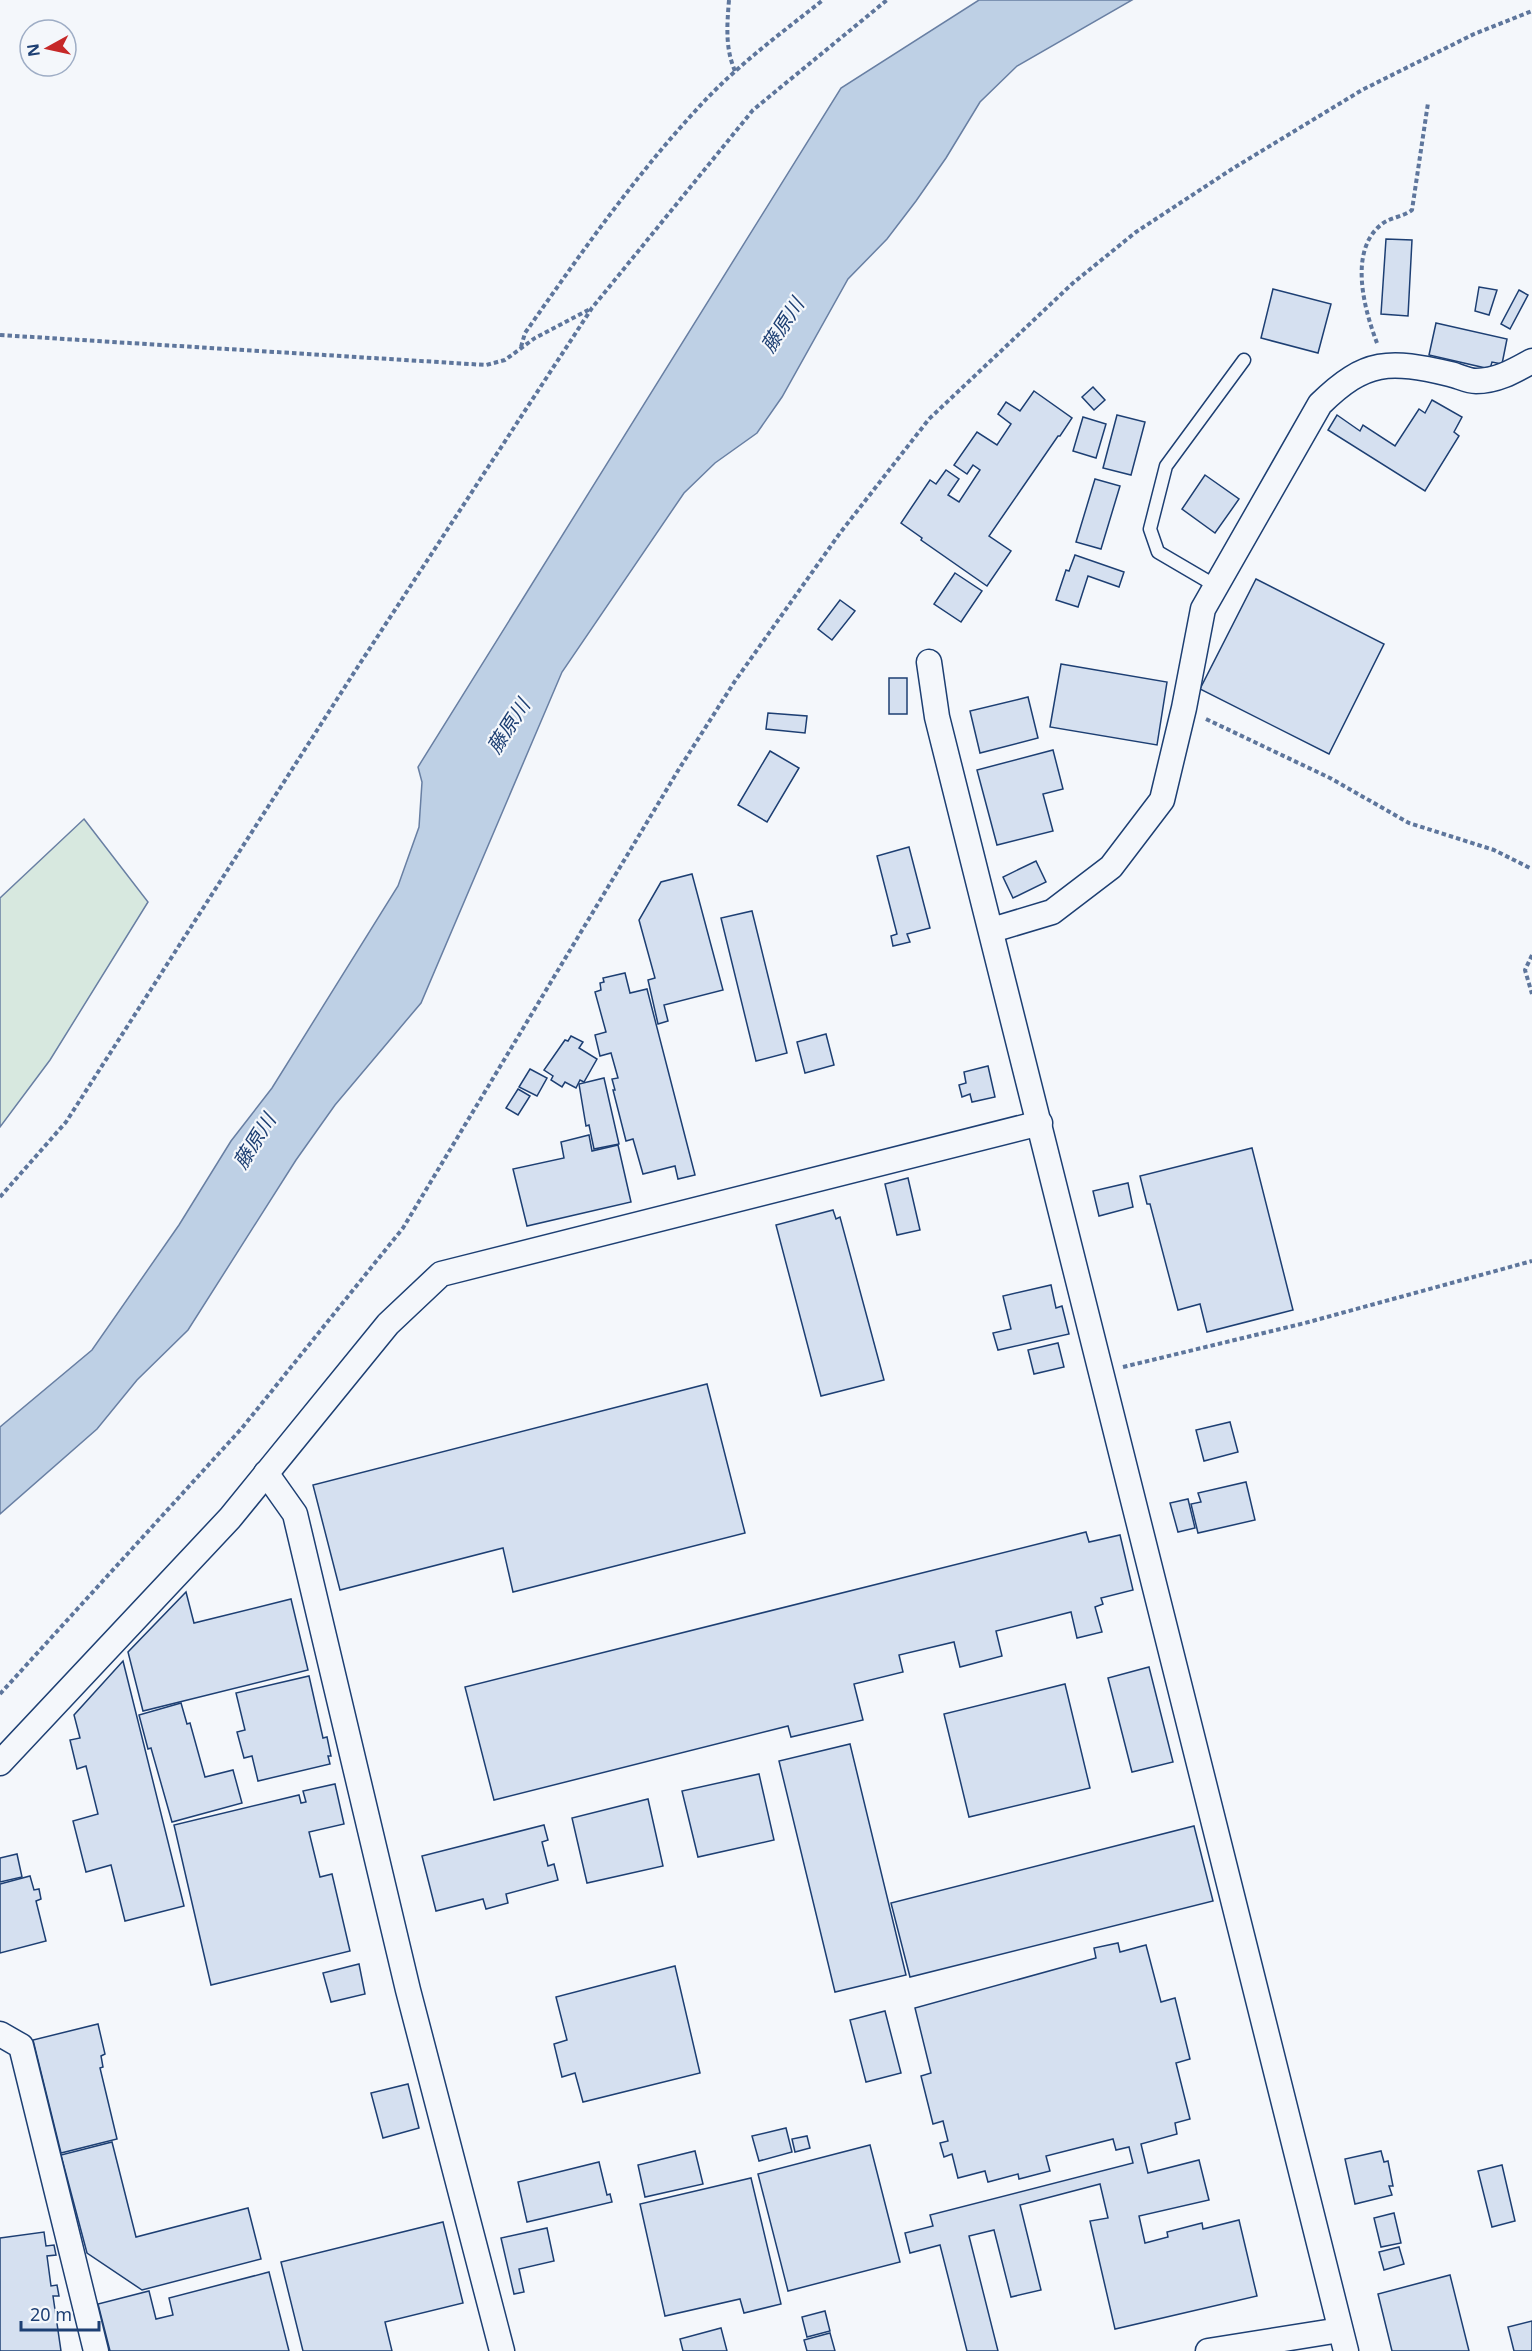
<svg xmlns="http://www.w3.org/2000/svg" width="1532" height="2351" font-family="'Noto Sans','Noto Sans JP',sans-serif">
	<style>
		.green { fill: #d7e8df; stroke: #687fa3; stroke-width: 1.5 }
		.water { fill: #bed0e5; stroke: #687fa3; stroke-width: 1.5 }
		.building { fill: #d5e0f0; stroke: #1d3f73; stroke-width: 1.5 }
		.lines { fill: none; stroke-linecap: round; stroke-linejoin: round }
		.service-casing { stroke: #1d3f73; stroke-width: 15 }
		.minor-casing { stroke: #1d3f73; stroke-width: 27 }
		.path { stroke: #5e769c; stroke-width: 4; stroke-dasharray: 4.5 3; stroke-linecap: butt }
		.service { stroke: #f4f7fb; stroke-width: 12 }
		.minor { stroke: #f4f7fb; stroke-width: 24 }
		.labels { text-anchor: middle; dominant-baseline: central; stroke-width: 4.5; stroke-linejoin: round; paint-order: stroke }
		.water-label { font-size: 20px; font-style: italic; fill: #1d3f73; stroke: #f4f7fb }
	</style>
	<rect width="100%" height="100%" fill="#f4f7fb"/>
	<path class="green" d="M 84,819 L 148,902 L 50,1060 L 0,1127 L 0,898 Z"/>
	<path class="water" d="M 979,0 L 1132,0 L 1017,66 L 980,102 L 946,158 L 916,201 L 887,239 L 848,279 L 782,397 L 757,433 L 715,463 L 684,493 L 562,672 L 421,1003 L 335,1105 L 296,1160 L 188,1330 L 137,1380 L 97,1429 L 0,1514 L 0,1427 L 92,1350 L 179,1225 L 231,1141 L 272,1088 L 398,886 L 419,827 L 422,782 L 418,767 L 841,88 Z"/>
	<g class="building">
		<path d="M 1386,239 L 1412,240 L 1408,316 L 1381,314 Z"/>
		<path d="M 1479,287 L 1497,290 L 1489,315 L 1475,311 Z"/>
		<path d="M 1273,289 L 1331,304 L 1318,353 L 1261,338 Z"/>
		<path d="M 1519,290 L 1528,295 L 1510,329 L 1501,324 Z"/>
		<path d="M 1436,323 L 1507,339 L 1502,364 L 1492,362 L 1490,369 L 1429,355 Z"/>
		<path d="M 1093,387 L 1105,400 L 1094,410 L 1082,397 Z"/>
		<path d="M 1034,391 L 1072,418 L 1060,436 L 1058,436 L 989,536 L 1011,551 L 987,586 L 921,540 L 922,538 L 901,523 L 930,480 L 936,484 L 946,470 L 959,479 L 948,495 L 959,502 L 980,470 L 973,465 L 967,474 L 954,465 L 977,432 L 997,445 L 1011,424 L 998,414 L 1006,402 L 1020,411 Z"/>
		<path d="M 1432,400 L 1462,417 L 1454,432 L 1459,436 L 1425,491 L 1328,430 L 1337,415 L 1360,431 L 1363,425 L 1395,446 L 1419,409 L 1425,413 Z"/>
		<path d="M 1117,415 L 1145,422 L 1131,475 L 1103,468 Z"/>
		<path d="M 1083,417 L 1106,424 L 1096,458 L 1073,451 Z"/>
		<path d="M 1205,475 L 1239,499 L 1215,533 L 1182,509 Z"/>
		<path d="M 1095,479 L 1120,486 L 1101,549 L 1076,542 Z"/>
		<path d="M 1075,555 L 1124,572 L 1119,587 L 1088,576 L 1078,607 L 1056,600 L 1066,570 L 1069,571 Z"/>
		<path d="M 955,573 L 982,591 L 961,622 L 934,604 Z"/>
		<path d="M 1256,579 L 1384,644 L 1329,754 L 1200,689 Z"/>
		<path d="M 840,600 L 855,611 L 832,640 L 818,629 Z"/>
		<path d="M 1061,664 L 1167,682 L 1157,745 L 1050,727 Z"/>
		<rect x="889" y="678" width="18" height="36"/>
		<path d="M 1028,697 L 1038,738 L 980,753 L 970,711 Z"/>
		<path d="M 768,713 L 807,716 L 805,733 L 766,729 Z"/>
		<path d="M 1053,750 L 1063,789 L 1043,794 L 1053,831 L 997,845 L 977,770 Z"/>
		<path d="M 770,751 L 799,768 L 767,822 L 738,805 Z"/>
		<path d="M 909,847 L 930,928 L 907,934 L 910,942 L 893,946 L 891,936 L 897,934 L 877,856 Z"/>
		<path d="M 1036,861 L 1046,882 L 1013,898 L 1003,877 Z"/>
		<path d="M 692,874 L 723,990 L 664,1005 L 668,1021 L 658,1024 L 648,980 L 655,978 L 639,920 L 661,882 Z"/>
		<path d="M 752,911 L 787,1053 L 756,1061 L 721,918 Z"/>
		<path d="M 625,973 L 630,993 L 647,989 L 695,1175 L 678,1179 L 675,1166 L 643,1174 L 633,1139 L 626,1141 L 613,1090 L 615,1090 L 612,1079 L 618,1078 L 611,1053 L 600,1056 L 595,1035 L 606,1032 L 595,992 L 601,990 L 600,983 L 604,982 L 603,978 Z"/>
		<path d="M 826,1034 L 834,1065 L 805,1073 L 797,1042 Z"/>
		<path d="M 571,1036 L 583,1042 L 579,1048 L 597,1059 L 584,1082 L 580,1080 L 576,1088 L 565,1082 L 562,1087 L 551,1080 L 553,1076 L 544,1070 L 565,1040 L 568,1041 Z"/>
		<path d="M 988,1066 L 995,1097 L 972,1102 L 970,1094 L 962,1097 L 959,1085 L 966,1083 L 964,1072 Z"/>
		<path d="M 530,1069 L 547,1078 L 537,1096 L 519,1087 Z"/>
		<path d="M 604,1078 L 619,1144 L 594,1149 L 589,1125 L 586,1126 L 579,1084 Z"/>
		<path d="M 518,1089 L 530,1096 L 518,1115 L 506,1108 Z"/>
		<path d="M 589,1135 L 592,1151 L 618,1145 L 631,1202 L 527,1226 L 513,1169 L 564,1158 L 561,1142 Z"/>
		<path d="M 1252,1148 L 1293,1310 L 1207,1332 L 1200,1304 L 1178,1310 L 1150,1204 L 1147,1204 L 1140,1176 Z"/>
		<path d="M 908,1178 L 920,1230 L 897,1235 L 885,1184 Z"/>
		<path d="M 1128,1183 L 1133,1207 L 1099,1216 L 1093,1191 Z"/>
		<path d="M 833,1210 L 836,1219 L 840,1217 L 884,1380 L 821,1396 L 776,1225 Z"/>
		<path d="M 1051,1285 L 1056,1308 L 1062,1306 L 1069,1334 L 998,1350 L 993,1333 L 1011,1329 L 1003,1296 Z"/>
		<path d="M 1058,1343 L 1064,1367 L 1034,1374 L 1028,1350 Z"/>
		<path d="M 707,1384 L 745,1533 L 513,1592 L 503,1548 L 340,1590 L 313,1485 Z"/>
		<path d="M 1230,1422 L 1238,1452 L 1204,1461 L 1196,1430 Z"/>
		<path d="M 1246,1482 L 1255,1520 L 1198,1533 L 1191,1504 L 1201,1502 L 1198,1493 Z"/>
		<path d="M 1188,1499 L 1195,1528 L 1178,1532 L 1170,1503 Z"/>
		<path d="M 1086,1532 L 1089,1542 L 1120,1535 L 1133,1590 L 1101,1598 L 1103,1604 L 1095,1607 L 1102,1632 L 1077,1638 L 1071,1612 L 996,1631 L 1002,1656 L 960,1667 L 954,1642 L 899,1655 L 903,1672 L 854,1684 L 863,1720 L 791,1737 L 788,1726 L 494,1800 L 465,1687 Z"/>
		<path d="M 186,1592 L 194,1623 L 291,1599 L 308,1670 L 143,1711 L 128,1652 Z"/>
		<path d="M 123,1661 L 184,1906 L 125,1921 L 111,1865 L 86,1872 L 73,1821 L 98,1814 L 86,1766 L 77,1769 L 70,1740 L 80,1738 L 74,1715 Z"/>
		<path d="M 1149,1667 L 1173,1762 L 1132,1772 L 1108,1678 Z"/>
		<path d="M 309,1676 L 323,1738 L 327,1737 L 331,1756 L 328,1756 L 330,1764 L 258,1781 L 252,1756 L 244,1758 L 237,1732 L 245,1730 L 236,1693 Z"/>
		<path d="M 1065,1684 L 1090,1788 L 969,1817 L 944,1714 Z"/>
		<path d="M 181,1703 L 187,1724 L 190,1723 L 205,1777 L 233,1770 L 242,1803 L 172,1822 L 151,1748 L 148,1749 L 139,1715 Z"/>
		<path d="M 850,1744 L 906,1975 L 835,1992 L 779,1761 Z"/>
		<path d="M 759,1774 L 774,1840 L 698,1857 L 682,1791 Z"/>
		<path d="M 335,1784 L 344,1824 L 309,1832 L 320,1877 L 332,1874 L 350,1951 L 211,1985 L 174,1825 L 299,1795 L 301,1803 L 306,1802 L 303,1791 Z"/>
		<path d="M 648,1799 L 663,1866 L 587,1883 L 572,1818 Z"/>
		<path d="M 544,1825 L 548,1840 L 542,1842 L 548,1866 L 554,1864 L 558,1880 L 506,1894 L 508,1903 L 486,1909 L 483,1899 L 436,1911 L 422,1856 Z"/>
		<path d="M 1194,1826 L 1213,1901 L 910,1977 L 891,1903 Z"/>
		<path d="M 17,1854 L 22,1877 L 0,1882 L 0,1858 Z"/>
		<path d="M 30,1876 L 34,1890 L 39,1889 L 41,1899 L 36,1901 L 46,1941 L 0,1953 L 0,1884 Z"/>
		<path d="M 1118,1943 L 1120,1952 L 1146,1945 L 1161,2002 L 1175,1998 L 1190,2059 L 1176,2063 L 1190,2119 L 1175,2123 L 1177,2134 L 1141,2144 L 1148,2173 L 1199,2160 L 1209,2200 L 1139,2216 L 1145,2243 L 1168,2237 L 1167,2232 L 1202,2223 L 1203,2229 L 1239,2220 L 1257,2296 L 1115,2329 L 1090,2221 L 1108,2218 L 1100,2184 L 1020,2205 L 1041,2290 L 1011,2297 L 994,2230 L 969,2236 L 998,2351 L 967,2351 L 940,2245 L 910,2253 L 905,2233 L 933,2226 L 930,2215 L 1133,2163 L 1129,2147 L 1116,2150 L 1113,2139 L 1046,2156 L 1050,2171 L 1019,2179 L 1018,2174 L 988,2182 L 985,2171 L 958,2178 L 952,2154 L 944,2157 L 940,2143 L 948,2141 L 943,2121 L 933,2124 L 921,2076 L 931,2073 L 915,2008 L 1096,1958 L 1094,1948 Z"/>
		<path d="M 359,1964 L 365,1994 L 331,2002 L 323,1973 Z"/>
		<path d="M 675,1966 L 700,2073 L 583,2102 L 575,2073 L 562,2077 L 554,2044 L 567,2040 L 556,1997 Z"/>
		<path d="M 885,2011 L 901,2073 L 866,2082 L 850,2020 Z"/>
		<path d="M 98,2024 L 105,2054 L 101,2056 L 103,2067 L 100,2068 L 117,2139 L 61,2153 L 33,2040 Z"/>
		<path d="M 408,2084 L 419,2128 L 383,2138 L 371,2093 Z"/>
		<path d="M 786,2128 L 792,2152 L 759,2161 L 752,2136 Z"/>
		<path d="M 807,2136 L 810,2148 L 795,2152 L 792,2139 Z"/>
		<path d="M 112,2142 L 136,2237 L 248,2208 L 261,2259 L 142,2290 L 87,2253 L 61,2155 Z"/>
		<path d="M 870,2145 L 900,2262 L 788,2291 L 758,2174 Z"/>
		<path d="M 695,2151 L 703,2184 L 645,2197 L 638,2165 Z"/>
		<path d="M 1381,2151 L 1384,2162 L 1388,2161 L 1393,2186 L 1389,2186 L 1392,2195 L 1355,2204 L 1345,2159 Z"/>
		<path d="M 599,2162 L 607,2195 L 610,2194 L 612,2202 L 527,2222 L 518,2182 Z"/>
		<path d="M 1502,2165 L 1515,2221 L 1492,2227 L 1478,2171 Z"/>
		<path d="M 751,2178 L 781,2304 L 744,2313 L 740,2299 L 665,2316 L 640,2204 Z"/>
		<path d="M 1394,2213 L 1401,2243 L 1381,2247 L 1374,2218 Z"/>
		<path d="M 443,2222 L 463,2303 L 385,2322 L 392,2351 L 303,2351 L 281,2262 Z"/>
		<path d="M 547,2228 L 554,2261 L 519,2269 L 524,2292 L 514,2294 L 501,2238 Z"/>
		<path d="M 44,2232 L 46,2246 L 54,2245 L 56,2255 L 47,2256 L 51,2286 L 57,2285 L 59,2296 L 53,2296 L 61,2351 L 0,2351 L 0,2238 Z"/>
		<path d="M 1399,2247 L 1404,2264 L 1384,2270 L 1379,2252 Z"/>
		<path d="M 269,2272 L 289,2351 L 110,2351 L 98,2304 L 149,2291 L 156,2319 L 173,2315 L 169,2298 Z"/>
		<path d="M 1450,2275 L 1469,2351 L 1392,2351 L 1378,2294 Z"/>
		<path d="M 825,2311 L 830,2331 L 807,2337 L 802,2317 Z"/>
		<path d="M 1532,2321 L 1532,2351 L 1514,2351 L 1508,2327 Z"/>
		<path d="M 721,2328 L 727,2351 L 683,2351 L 680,2339 Z"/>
		<path d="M 830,2333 L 835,2351 L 807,2351 L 804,2340 Z"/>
	</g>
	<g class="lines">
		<g class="service-casing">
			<path id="service" d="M 1216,586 L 1158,552 L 1150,529 L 1166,466 L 1244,360"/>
		</g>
		<g class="minor-casing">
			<g id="minor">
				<path d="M 929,662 L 937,717 L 1346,2351"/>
				<path d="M 992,930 L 1052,912 L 1111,867 L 1162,800 L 1184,708 L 1203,609 L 1320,404 C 1366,359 1389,360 1450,374 C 1459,376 1467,381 1476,381 C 1497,381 1514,371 1532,361"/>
				<path d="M 266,1473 L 295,1514 L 408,1990 L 502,2351"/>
				<path d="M 0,1763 L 230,1518 L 388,1324 L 441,1274 L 1040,1123"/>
				<path d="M 0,2034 L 21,2046 L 96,2351"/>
				<path d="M 1208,2351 L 1340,2330"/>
			</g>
		</g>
		<g class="path">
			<path d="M 729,0 C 727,25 725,48 735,71"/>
			<path d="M 0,335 L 486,365 L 505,360 L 535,338 L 592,308"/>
			<path d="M 1377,343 C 1364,309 1348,250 1382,224 C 1391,217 1403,217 1412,210 L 1428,103"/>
			<path d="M 521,347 L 525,333 C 579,256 634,177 698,108 C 735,67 780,34 823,0"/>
			<path d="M 1206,719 L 1330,778 L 1409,823 L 1494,850 L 1532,869"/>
			<path d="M 1532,955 L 1525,970 L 1532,994"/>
			<path d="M 0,1197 L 66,1122 L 357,668 L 592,308 L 753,110 L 887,0"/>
			<path d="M 1123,1367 L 1305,1323 L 1532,1261"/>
			<path d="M 0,1694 L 242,1428 L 403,1228 L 679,769 L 735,681 L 840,533 L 929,419 L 1073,283 L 1136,232 L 1232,169 L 1362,90 L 1474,34 L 1532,11"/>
		</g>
		<use href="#service" class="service"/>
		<use href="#minor" class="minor"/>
	</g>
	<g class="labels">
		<g class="water-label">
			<text transform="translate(782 325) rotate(-57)">藤原川</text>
			<text transform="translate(508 726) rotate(-57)">藤原川</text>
			<text transform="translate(254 1141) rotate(-58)">藤原川</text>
		</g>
	</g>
	<g transform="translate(48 48) rotate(262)"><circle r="28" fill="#f4f7fb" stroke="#9eadc5" stroke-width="1.5"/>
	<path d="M0-4.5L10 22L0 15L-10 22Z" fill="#c62828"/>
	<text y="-9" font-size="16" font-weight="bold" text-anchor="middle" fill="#1d3f73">N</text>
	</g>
	<path d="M21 2321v9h78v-9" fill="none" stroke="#1d3f73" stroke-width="3"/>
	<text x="30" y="2321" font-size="18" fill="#1d3f73" stroke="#f4f7fb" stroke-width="4.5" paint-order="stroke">20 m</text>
</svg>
